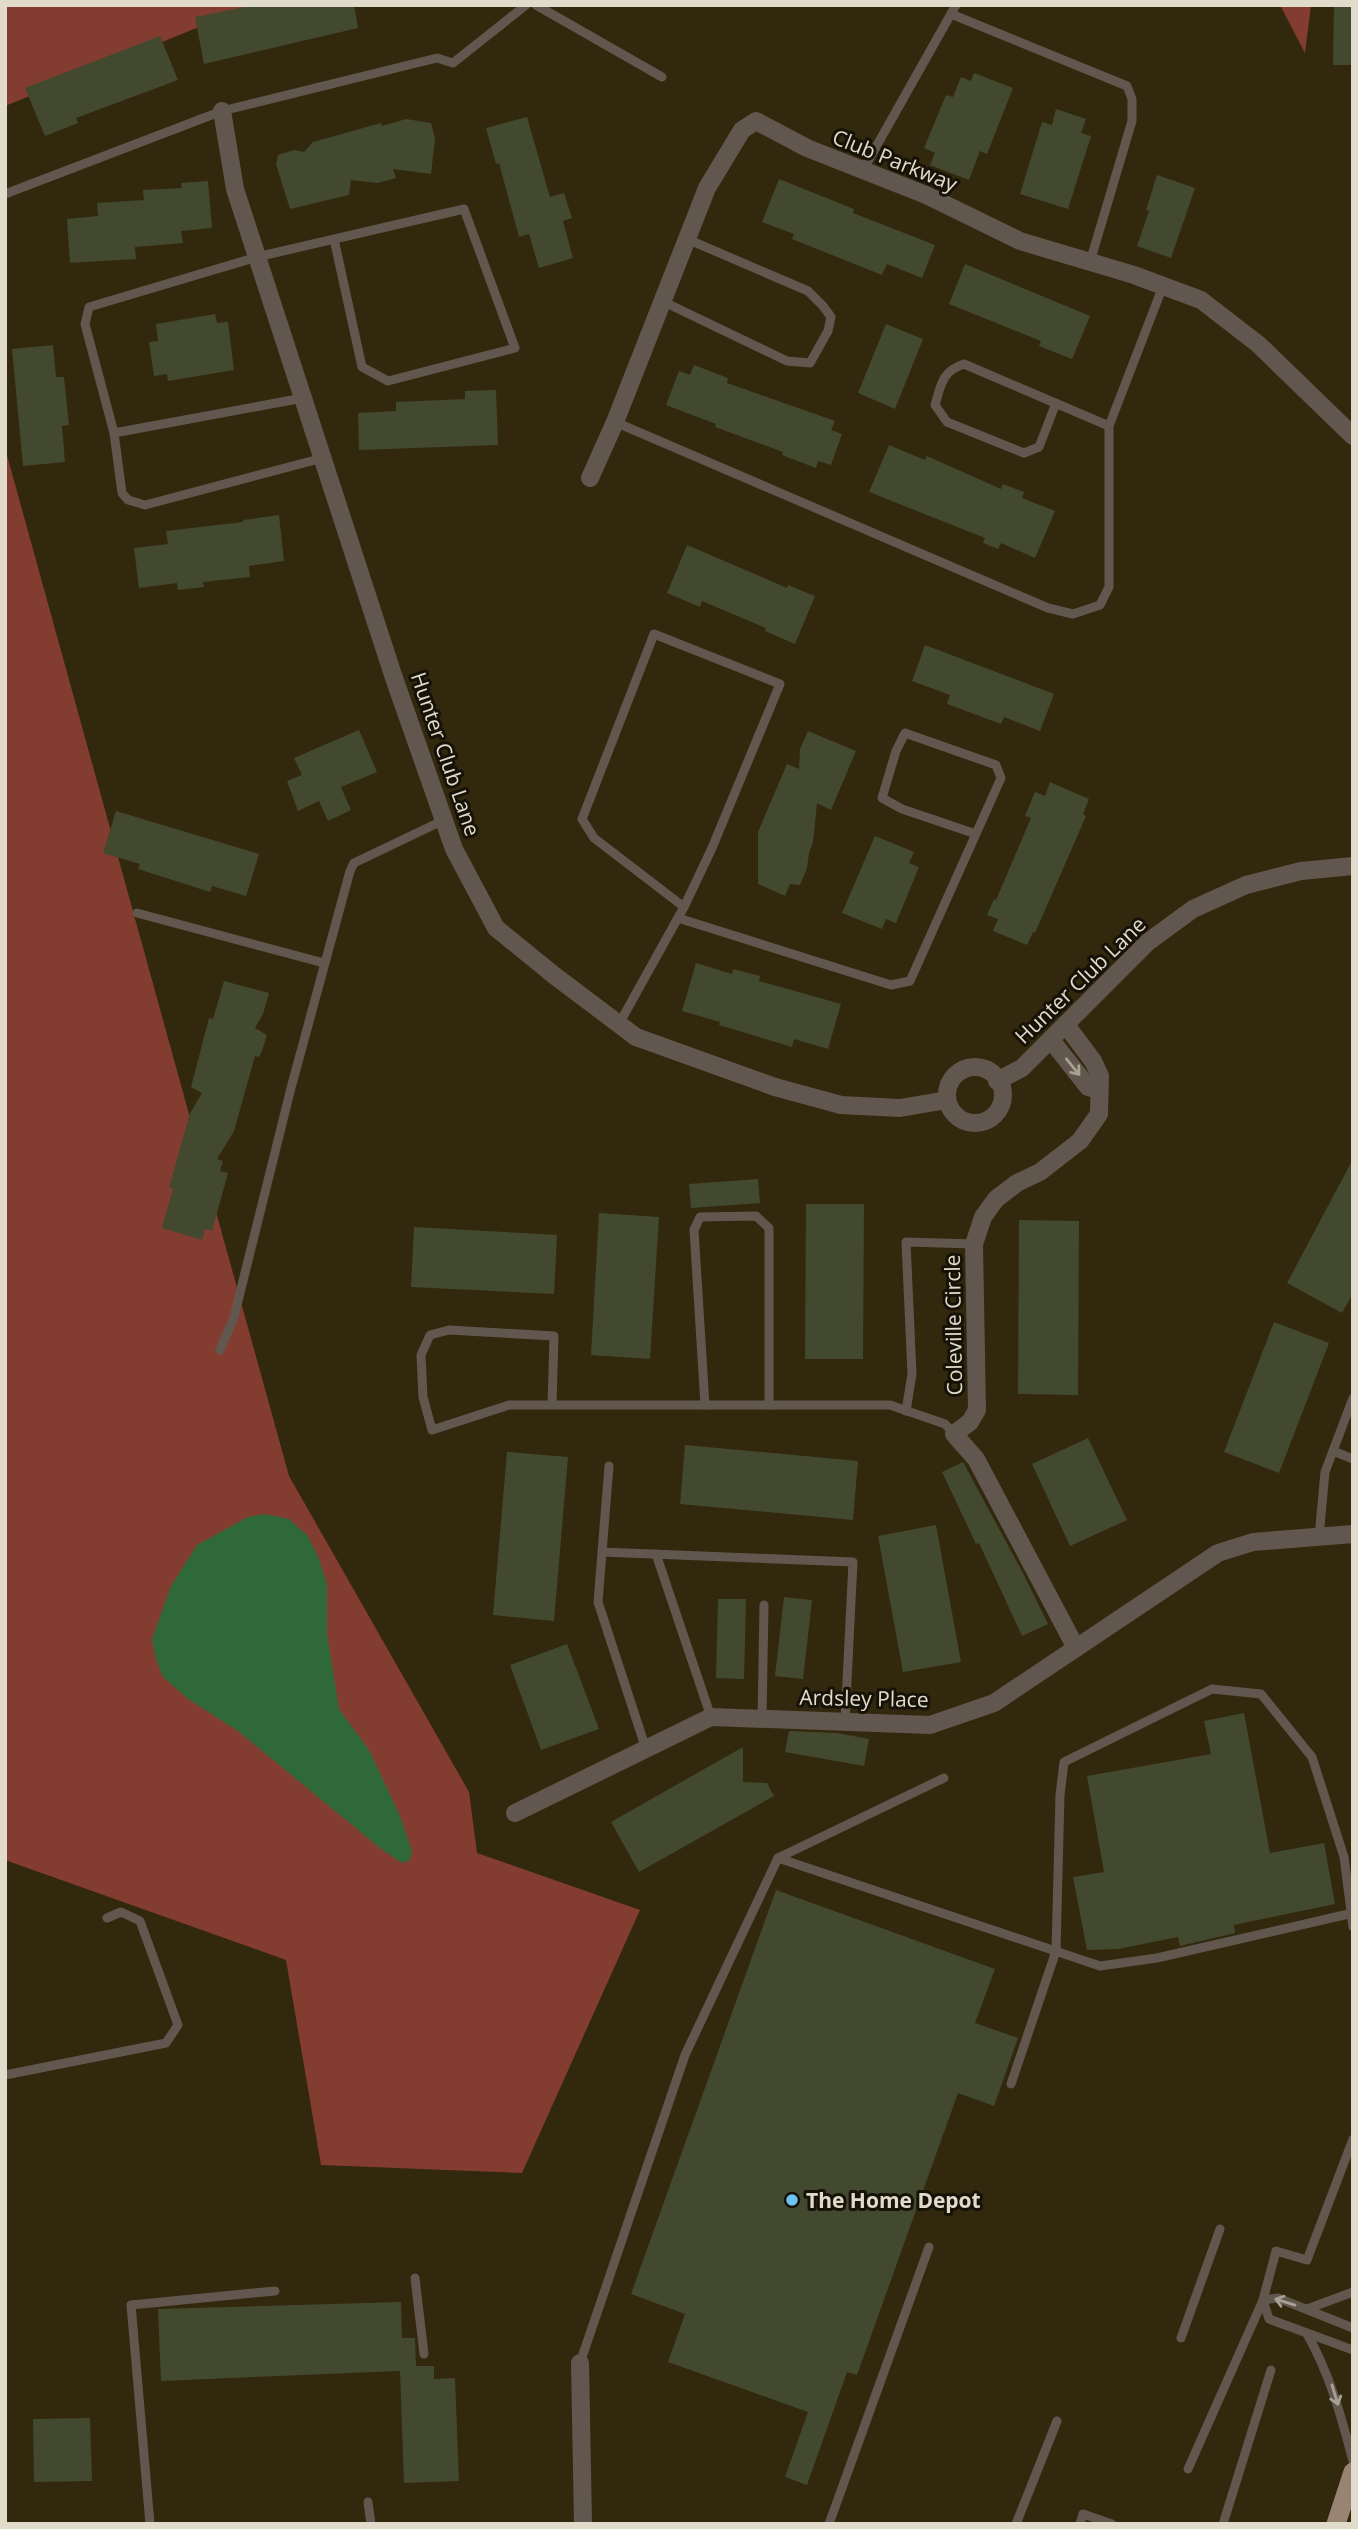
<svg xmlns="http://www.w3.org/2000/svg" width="1358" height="2529" font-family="'Open Sans',sans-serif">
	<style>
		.forest { fill: #823d30 }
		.water { fill: #306939 }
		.building { fill: #43492e }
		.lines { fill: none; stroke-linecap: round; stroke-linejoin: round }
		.service { stroke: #62574e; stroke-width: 9 }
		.minor { stroke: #62574e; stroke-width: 18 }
		.primary { stroke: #998372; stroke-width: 19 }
		.oneway { stroke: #a8a093 }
		.poi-dot { fill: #6ac3f1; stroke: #161207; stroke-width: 2.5 }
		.labels { text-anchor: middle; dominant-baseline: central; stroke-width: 6; stroke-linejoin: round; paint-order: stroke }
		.street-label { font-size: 21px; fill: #e1dbcb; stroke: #161207 }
		.poi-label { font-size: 21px; font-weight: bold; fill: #e1dbcb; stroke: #161207; text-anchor: start }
	</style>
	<rect width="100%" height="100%" fill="#32280d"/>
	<g class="forest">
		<path d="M 5,5 L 253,5 L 5,106 Z"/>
		<path d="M 1280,5 L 1311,5 L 1305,53 Z"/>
		<path d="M 5,448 L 289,1476 L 469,1792 L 477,1853 L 640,1910 L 522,2173 L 321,2165 L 286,1960 L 5,1860 Z"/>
	</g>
	<path class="water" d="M 265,1514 L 289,1519 L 307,1535 L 318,1556 L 327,1584 L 327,1634 L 339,1709 L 369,1750 L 400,1816 L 412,1851 L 410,1860 L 402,1863 L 380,1848 L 238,1731 L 188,1699 L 163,1677 L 156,1659 L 152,1639 L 171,1586 L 197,1545 L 248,1517 Z"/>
	<g class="building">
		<path d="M 255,5 L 354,5 L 358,28 L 204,64 L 195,17 Z"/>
		<path d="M 1334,5 L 1353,5 L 1353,65 L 1333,65 Z"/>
		<path d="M 160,36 L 178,80 L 76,118 L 78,123 L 45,136 L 25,88 Z"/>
		<path d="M 974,73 L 1013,88 L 987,154 L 980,151 L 969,180 L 930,165 L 935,153 L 924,148 L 946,95 L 953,97 L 961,77 L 971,81 Z"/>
		<path d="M 1056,109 L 1086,119 L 1081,133 L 1091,136 L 1068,209 L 1020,194 L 1042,122 L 1052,125 Z"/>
		<path d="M 527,117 L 550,197 L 564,193 L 572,218 L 563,221 L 573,258 L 539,268 L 529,234 L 519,237 L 499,163 L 496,164 L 486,128 Z"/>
		<path d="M 406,119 L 431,123 L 435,139 L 431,174 L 393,169 L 396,178 L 378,183 L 351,180 L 349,195 L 290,209 L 276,164 L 278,155 L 294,150 L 304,152 L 313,142 L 381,123 L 382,126 Z"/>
		<path d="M 1157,175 L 1195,188 L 1171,258 L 1137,246 L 1149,211 L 1146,210 Z"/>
		<path d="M 779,179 L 854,209 L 853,213 L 935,245 L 922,278 L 887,264 L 882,275 L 792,239 L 794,234 L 762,222 Z"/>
		<path d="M 208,181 L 212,228 L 181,231 L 183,243 L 135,247 L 136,259 L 70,263 L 67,219 L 98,216 L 97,203 L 144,200 L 143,190 L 182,188 L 181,183 Z"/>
		<path d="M 965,264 L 1090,316 L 1072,359 L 1039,346 L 1041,341 L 949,304 Z"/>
		<path d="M 215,314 L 217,323 L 228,322 L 234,370 L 168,381 L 167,374 L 154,376 L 149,342 L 158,341 L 156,324 Z"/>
		<path d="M 886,324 L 923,339 L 895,409 L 858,393 Z"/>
		<path d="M 53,345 L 56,377 L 64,377 L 69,425 L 62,426 L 65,462 L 23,466 L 12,349 Z"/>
		<path d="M 694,365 L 728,378 L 727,383 L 835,421 L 831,430 L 842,434 L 831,465 L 818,461 L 816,468 L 782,455 L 783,452 L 715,427 L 716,424 L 666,405 L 679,371 L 690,375 Z"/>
		<path d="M 496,390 L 498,445 L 359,450 L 358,413 L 396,411 L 396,402 L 465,399 L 465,391 Z"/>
		<path d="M 889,445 L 925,460 L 927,456 L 1001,489 L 1003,484 L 1024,492 L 1022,498 L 1055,511 L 1035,558 L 1001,543 L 998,549 L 983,543 L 985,538 L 869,492 Z"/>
		<path d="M 279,515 L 284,561 L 249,566 L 250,577 L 203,582 L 204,587 L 178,590 L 177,583 L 139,588 L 134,548 L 168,544 L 166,531 L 243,522 L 243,520 Z"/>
		<path d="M 687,545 L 787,588 L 788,585 L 815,596 L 795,644 L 765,631 L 766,628 L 702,601 L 700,607 L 667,593 Z"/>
		<path d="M 925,645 L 1054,694 L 1040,731 L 1004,717 L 1001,724 L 947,704 L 950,695 L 912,681 Z"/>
		<path d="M 359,730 L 377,772 L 341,787 L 351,810 L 328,821 L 319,801 L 298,811 L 287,781 L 302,775 L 294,758 Z"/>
		<path d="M 808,731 L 856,751 L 831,810 L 817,803 L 813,842 L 809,853 L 807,868 L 800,885 L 790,884 L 785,896 L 758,884 L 758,832 L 787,764 L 799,769 L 800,749 Z"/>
		<path d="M 1050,782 L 1089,799 L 1083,814 L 1086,816 L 1035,933 L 1033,932 L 1027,945 L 993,931 L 998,919 L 987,915 L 994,899 L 996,900 L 1031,818 L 1025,816 L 1035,792 L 1045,796 Z"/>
		<path d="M 116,811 L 259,854 L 246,896 L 212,886 L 210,892 L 138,869 L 140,864 L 103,853 Z"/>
		<path d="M 875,836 L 914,852 L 909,863 L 919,867 L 896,923 L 886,919 L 882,929 L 842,913 Z"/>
		<path d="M 696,963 L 732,974 L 733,969 L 760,976 L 759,981 L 841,1004 L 828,1049 L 794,1039 L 792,1047 L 719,1025 L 720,1022 L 682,1011 Z"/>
		<path d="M 224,981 L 269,993 L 263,1014 L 255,1028 L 267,1035 L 262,1051 L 259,1057 L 255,1056 L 234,1131 L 217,1159 L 223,1161 L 220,1171 L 228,1173 L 212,1231 L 205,1229 L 202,1240 L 162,1228 L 173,1189 L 169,1188 L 190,1113 L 202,1093 L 191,1087 L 209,1018 L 213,1019 Z"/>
		<path d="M 1353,1159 L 1353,1293 L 1342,1313 L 1287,1283 Z"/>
		<path d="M 758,1179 L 760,1203 L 691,1208 L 689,1184 Z"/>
		<path d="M 806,1204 L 864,1204 L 863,1359 L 805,1359 Z"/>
		<path d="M 599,1213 L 659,1217 L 650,1359 L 591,1355 Z"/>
		<path d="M 1019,1220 L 1079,1221 L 1078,1395 L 1018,1394 Z"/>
		<path d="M 414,1227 L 557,1235 L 554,1294 L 411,1287 Z"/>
		<path d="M 1274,1322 L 1329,1343 L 1279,1473 L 1224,1452 Z"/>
		<path d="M 1088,1438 L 1127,1520 L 1070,1546 L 1032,1464 Z"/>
		<path d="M 685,1445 L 858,1461 L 853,1520 L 680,1504 Z"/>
		<path d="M 507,1452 L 568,1457 L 554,1621 L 493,1615 Z"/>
		<path d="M 963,1462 L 1024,1575 L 1048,1624 L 1022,1636 L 979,1543 L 976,1544 L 942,1472 Z"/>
		<path d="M 936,1525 L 961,1662 L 903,1672 L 878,1536 Z"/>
		<path d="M 784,1597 L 812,1600 L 803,1679 L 775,1676 Z"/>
		<path d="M 718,1599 L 746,1599 L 744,1679 L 716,1678 Z"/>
		<path d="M 567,1644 L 599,1729 L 541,1750 L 510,1665 Z"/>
		<path d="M 1244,1713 L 1270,1853 L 1324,1843 L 1335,1904 L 1234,1925 L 1235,1933 L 1180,1946 L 1178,1937 L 1118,1949 L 1087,1950 L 1073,1877 L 1104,1872 L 1087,1776 L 1211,1754 L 1204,1721 Z"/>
		<path d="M 789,1731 L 837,1733 L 869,1739 L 864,1766 L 785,1752 Z"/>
		<path d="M 743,1747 L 743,1782 L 767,1783 L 774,1796 L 639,1872 L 611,1822 Z"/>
		<path d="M 776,1890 L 995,1969 L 975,2023 L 1018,2038 L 994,2106 L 958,2093 L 857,2375 L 847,2372 L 807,2485 L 785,2477 L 808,2412 L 668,2362 L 685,2314 L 631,2294 Z"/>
		<path d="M 401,2302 L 402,2338 L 415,2338 L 416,2366 L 434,2366 L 434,2379 L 455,2378 L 459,2481 L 404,2483 L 400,2371 L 161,2381 L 158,2309 Z"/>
		<path d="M 90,2418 L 92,2481 L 34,2482 L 33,2419 Z"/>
	</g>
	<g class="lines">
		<g class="service">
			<path d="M 536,5 L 662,77"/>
			<path d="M 951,14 L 1127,86 L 1132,99 L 1132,121 L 1090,262"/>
			<path d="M 863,170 L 956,5"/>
			<path d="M 5,194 L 222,111 L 437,58 L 453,63 L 526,5"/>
			<path d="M 662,301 L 787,361 L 810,363 L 828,331 L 831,317 L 823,306 L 808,291 L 687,239"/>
			<path d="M 1056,403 L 1039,447 L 1024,453 L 947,422 L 935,405 C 941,385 942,371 964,364 L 1109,426"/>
			<path d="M 615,422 L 1048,608 L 1073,614 L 1100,605 L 1109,587 L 1109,426 L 1163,286"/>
			<path d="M 114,433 L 303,398"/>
			<path d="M 323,458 L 145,505 L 128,500 L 122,493 L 114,433 L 85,324 L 89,307 L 257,257 L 464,209 L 515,348 L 388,381 L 362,367 L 334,239"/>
			<path d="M 137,913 L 324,963"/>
			<path d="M 678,918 L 891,985 L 910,981 L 1001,778 L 996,765 L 905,733 L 896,751 L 882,798 L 902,809 L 976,834"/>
			<path d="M 619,1024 L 684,907 L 712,848 L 780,684 L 654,634 L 582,819 L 594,838 L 684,907"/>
			<path d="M 220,1350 L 234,1317 L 291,1088 L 350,871 L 354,863 L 444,820"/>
			<path d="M 552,1404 L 554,1336 L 449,1330 L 430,1335 L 421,1355 L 423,1397 L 432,1430 L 509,1405 L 890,1405 L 945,1424 L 954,1434"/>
			<path d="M 705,1405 L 694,1230 L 700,1217 L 756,1216 L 769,1228 L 769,1405"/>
			<path d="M 906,1411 L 912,1374 L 906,1242 L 974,1244"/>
			<path d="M 1333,1451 L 1353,1459"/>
			<path d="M 609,1466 L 598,1602 L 646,1749"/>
			<path d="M 1319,1537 L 1325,1472 L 1353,1398"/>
			<path d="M 602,1552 L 853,1562 L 845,1721"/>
			<path d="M 656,1554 L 711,1717"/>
			<path d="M 762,1719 L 764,1605"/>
			<path d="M 778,1858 L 1100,1966 L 1157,1958 L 1353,1913"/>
			<path d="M 5,2075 L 166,2043 L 178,2025 L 140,1921 L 121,1912 L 107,1918"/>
			<path d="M 1011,2084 L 1056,1951 L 1060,1795 L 1064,1762 L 1212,1689 L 1261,1694 L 1312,1757 L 1344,1857 L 1353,1927"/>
			<path d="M 415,2278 L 424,2354"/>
			<path d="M 1307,2309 L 1353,2292"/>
			<path d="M 1353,2328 L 1278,2298 L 1263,2300 L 1269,2319 L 1353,2350"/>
			<path d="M 1307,2334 C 1330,2374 1341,2416 1353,2461"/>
			<path d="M 1181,2338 L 1220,2229"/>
			<path d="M 580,2363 L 685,2055 L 778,1858 L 944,1778"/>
			<path d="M 1188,2469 L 1263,2300 L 1276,2251 L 1307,2260 L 1353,2139"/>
			<path d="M 368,2502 L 371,2524"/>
			<path d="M 150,2524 L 131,2305 L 275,2291"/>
			<path d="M 829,2524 L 929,2247"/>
			<path d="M 1016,2524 L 1057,2421"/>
			<path d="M 1080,2524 L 1083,2514 L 1112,2524"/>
			<path d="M 1223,2524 L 1271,2370"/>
		</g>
		<g class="minor">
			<path d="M 222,111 L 235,189 L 394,678 L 454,849 L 496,928 L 555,976 L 636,1037 L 775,1087 L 841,1105 L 900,1108 L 947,1100"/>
			<path d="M 590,478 L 615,422 L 707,188 L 742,130 L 756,121 L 807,148 L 926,195 L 1020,241 L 1134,275 L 1201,300 L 1258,344 L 1353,436"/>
			<path d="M 1066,1025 L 1093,1061 L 1100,1076 L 1099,1114 L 1080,1141 L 1040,1172 L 1017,1183 L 996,1199 L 983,1217 L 974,1244 L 977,1410 L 970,1422 L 954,1434 L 976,1459 L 1076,1648"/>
			<path d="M 1051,1040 L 1088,1087 L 1098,1090"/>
			<circle cx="975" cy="1095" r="28"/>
			<path d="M 997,1081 L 1022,1068 L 1148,942 L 1193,909 L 1246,885 L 1301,871 L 1353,866"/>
			<path d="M 515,1813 L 711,1717 L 930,1725 L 994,1703 L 1218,1553 L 1253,1542 L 1353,1534"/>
			<path d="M 580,2363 L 583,2524"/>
		</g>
		<path class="primary" d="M 1336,2524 L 1353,2472"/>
	</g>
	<defs><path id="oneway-shaft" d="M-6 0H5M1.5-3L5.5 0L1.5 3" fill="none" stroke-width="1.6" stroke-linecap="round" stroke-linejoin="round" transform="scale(1.75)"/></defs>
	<g class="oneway">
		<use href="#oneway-shaft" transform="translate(1073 1067) rotate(51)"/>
		<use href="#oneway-shaft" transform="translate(1285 2302) rotate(-163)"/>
		<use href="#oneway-shaft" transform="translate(1335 2395) rotate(73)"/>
	</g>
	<circle class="poi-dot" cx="792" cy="2200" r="7"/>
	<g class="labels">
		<g class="street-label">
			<text transform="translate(895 160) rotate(22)">Club Parkway</text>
			<text transform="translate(446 754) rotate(71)">Hunter Club Lane</text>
			<text transform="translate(1080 980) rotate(-44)">Hunter Club Lane</text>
			<text transform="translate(953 1325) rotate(-91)">Coleville Circle</text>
			<text transform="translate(864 1698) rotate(1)">Ardsley Place</text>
		</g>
		<g class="poi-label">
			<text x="806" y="2200">The Home Depot</text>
		</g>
	</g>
	<rect width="1358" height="2529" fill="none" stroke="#e1dbcb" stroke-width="14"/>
</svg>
